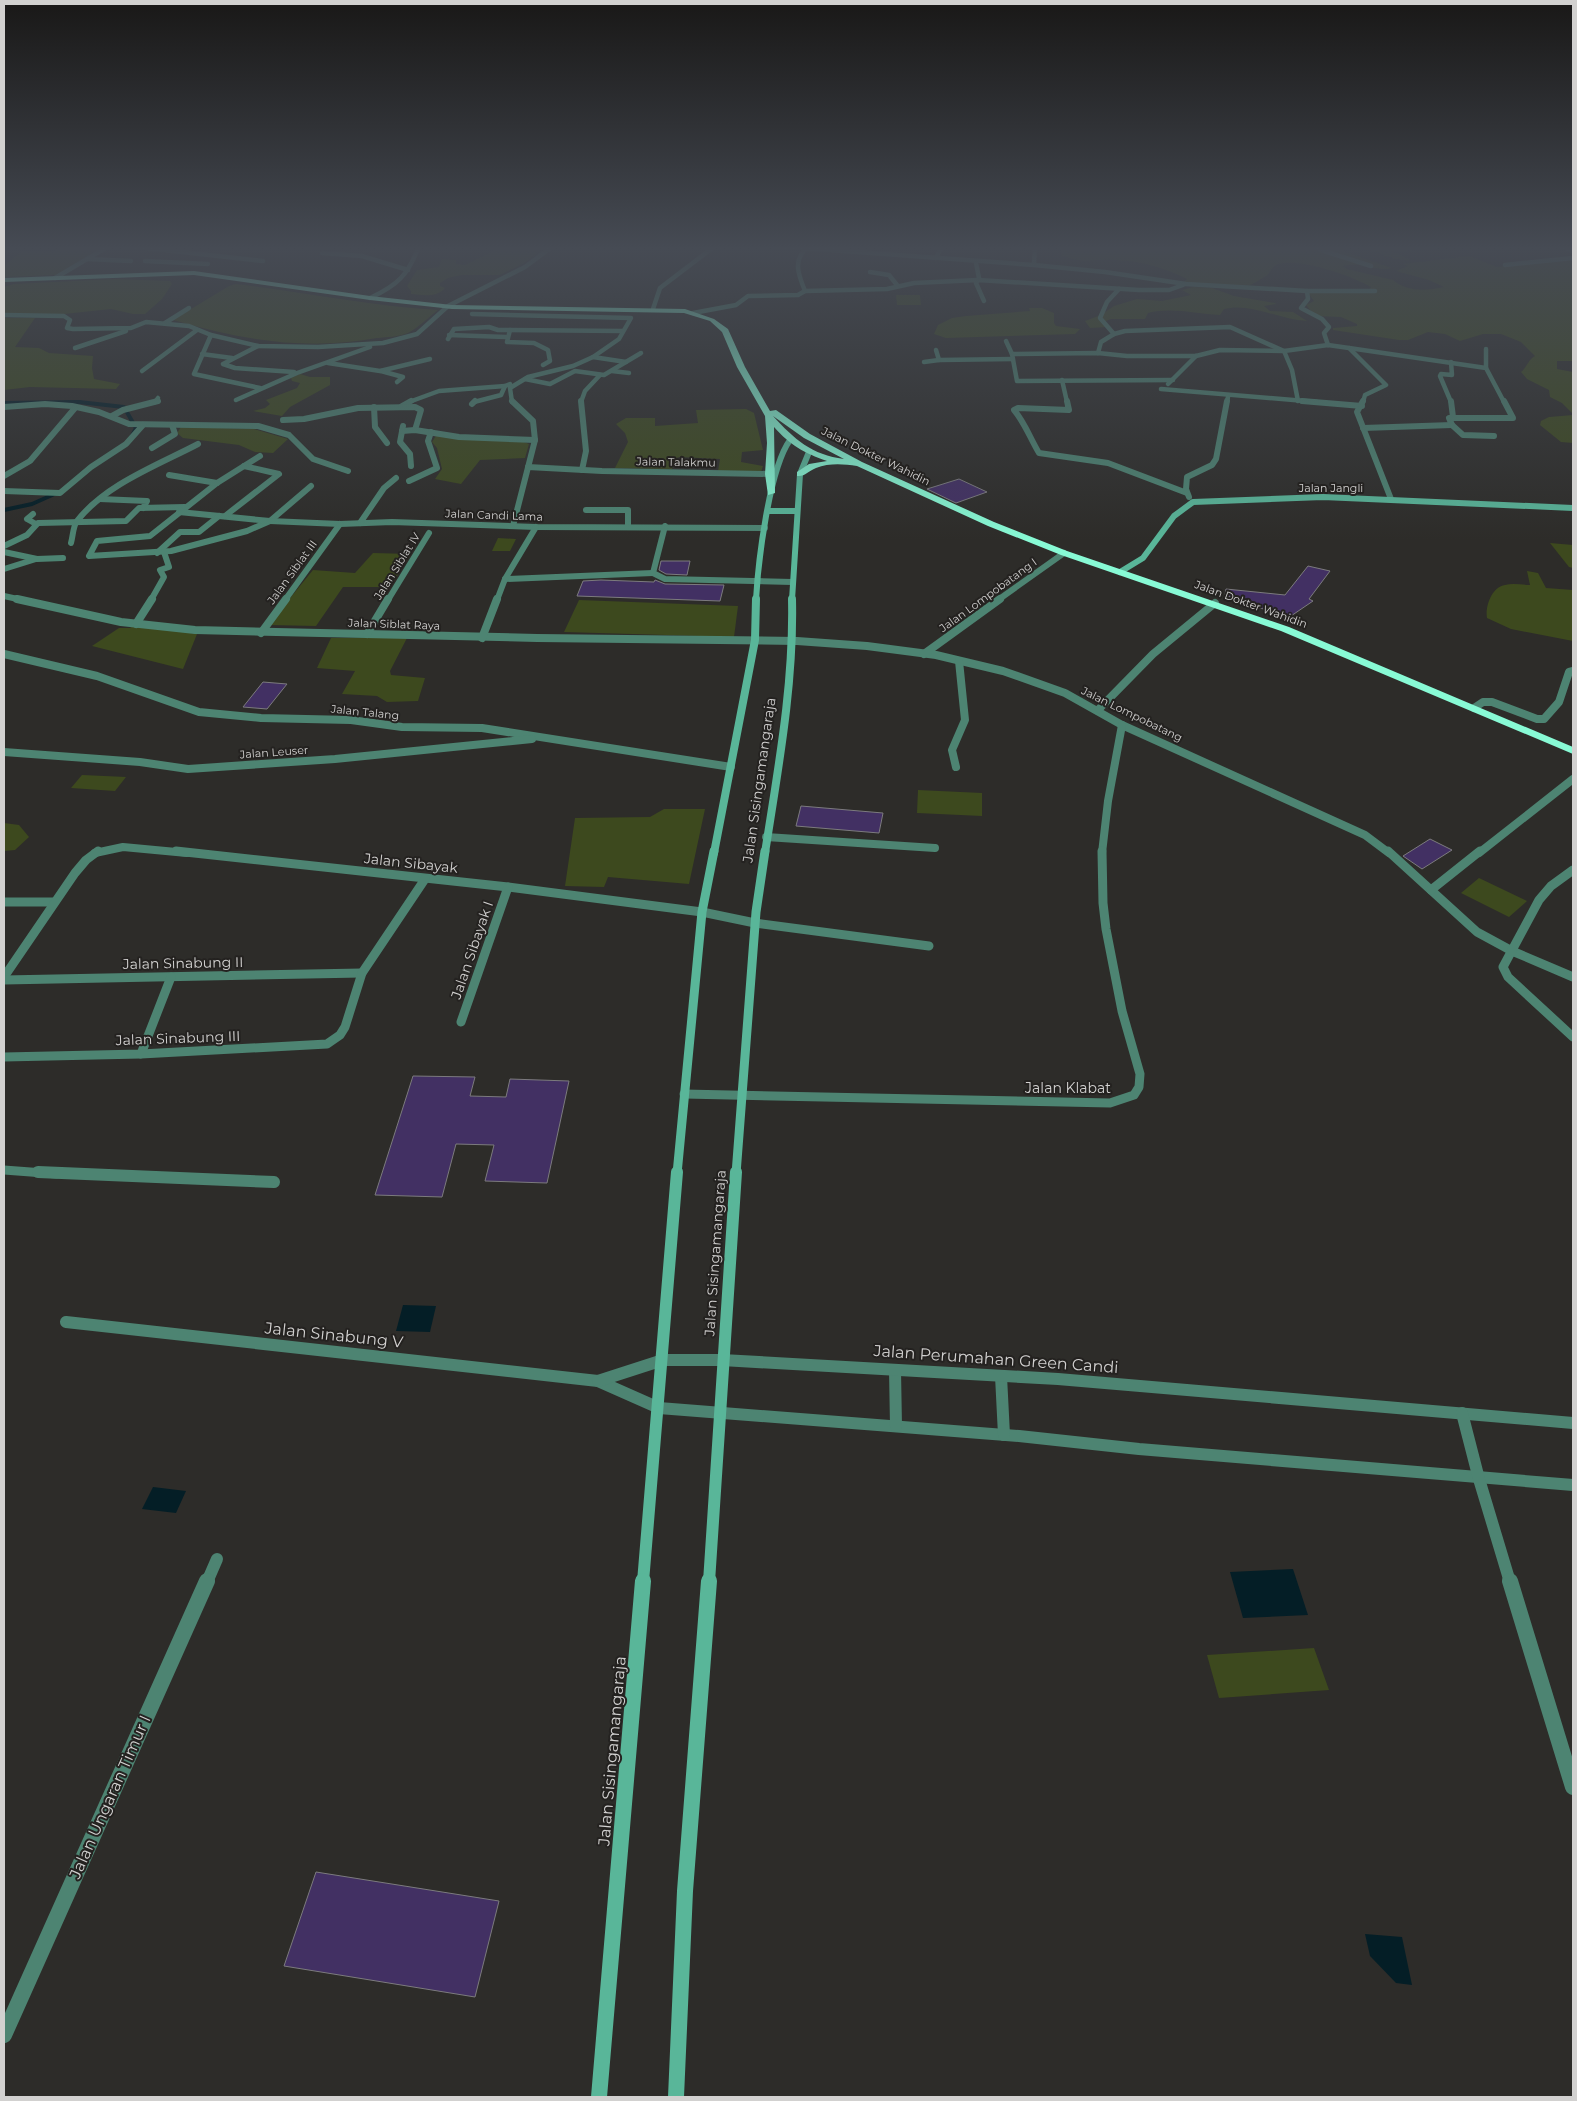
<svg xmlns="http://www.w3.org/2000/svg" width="1577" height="2101" font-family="Montserrat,sans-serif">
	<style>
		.green { fill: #3d491e }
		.water { fill: #041e26 }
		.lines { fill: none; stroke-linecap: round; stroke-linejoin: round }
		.stream-far1 { stroke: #041e26; stroke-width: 3 }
		.stream { stroke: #041e26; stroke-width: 4 }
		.building { fill: #423063; stroke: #7c7b7e }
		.street-far5 { stroke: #4d8472; stroke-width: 4.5 }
		.street-far4 { stroke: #4d8472; stroke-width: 6 }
		.street-far3 { stroke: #4d8472; stroke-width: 8 }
		.street-far2 { stroke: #4d8472; stroke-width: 9 }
		.street-far1 { stroke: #4d8472; stroke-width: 12 }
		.street { stroke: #4d8472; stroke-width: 16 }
		.secondary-far4 { stroke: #59b699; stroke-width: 6 }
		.secondary-far3 { stroke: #59b699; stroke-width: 8 }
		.secondary-far2 { stroke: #59b699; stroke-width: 9 }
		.secondary-far1 { stroke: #59b699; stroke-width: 12 }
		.secondary { stroke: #59b699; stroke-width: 16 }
		.highway { fill: #88fad5; fill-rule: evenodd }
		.labels { text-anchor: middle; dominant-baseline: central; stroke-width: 4; stroke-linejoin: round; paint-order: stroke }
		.far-street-label { font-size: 11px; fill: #d2d1d0; stroke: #242220 }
		.street-label { font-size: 14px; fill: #d2d1d0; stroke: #242220 }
		.near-street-label { font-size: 16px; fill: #d2d1d0; stroke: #242220 }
	</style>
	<rect width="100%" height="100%" fill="#2d2c29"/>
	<g class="green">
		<path d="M 68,246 L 84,246 L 82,248 L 104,247 L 56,275 L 4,277 L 4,266 L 21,252 L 54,251 Z"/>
		<path d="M 486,246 L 546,246 L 526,262 L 500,275 L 461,275 L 448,278 L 440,283 L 440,286 L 445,288 C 437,298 422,295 411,294 L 411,291 L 407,286 L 417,270 L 439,267 L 442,259 L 456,260 L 456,264 L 465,265 L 494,251 L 494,247 Z"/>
		<path d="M 1052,246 L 1453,246 L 1395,252 L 1410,260 C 1388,263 1363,239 1342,251 L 1392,268 C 1375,272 1362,261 1343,266 L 1347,269 L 1393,280 C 1407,292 1427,291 1444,287 L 1429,280 L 1396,271 L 1408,266 L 1403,264 L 1469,256 L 1497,267 L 1573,259 L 1573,361 L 1557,361 L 1557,369 L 1573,372 L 1573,414 L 1562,403 L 1550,397 L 1549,390 L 1527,379 L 1521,372 C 1527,367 1528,360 1535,356 L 1521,342 L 1501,334 L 1483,334 L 1460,341 L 1445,334 L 1428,332 L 1408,340 L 1399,340 L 1333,330 L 1333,328 L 1357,326 L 1357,324 L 1341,317 L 1315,316 L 1306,305 L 1314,301 L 1308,293 L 1368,292 L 1371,287 C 1352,276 1297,256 1276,265 C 1272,267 1270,273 1266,276 C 1261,279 1250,286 1246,287 C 1236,289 1196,283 1184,282 L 1187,279 C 1165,268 1141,261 1115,260 C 1096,259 1080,264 1061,255 L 1061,248 Z"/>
		<path d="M 114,279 L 170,281 L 172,284 L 162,299 L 145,314 L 133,314 L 111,309 L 64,314 L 4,314 L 4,287 L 14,284 Z"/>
		<path d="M 236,284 C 304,292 370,306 438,310 C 429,317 418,328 408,333 C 399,337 387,337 377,338 C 306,351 242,340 173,320 L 229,286 Z"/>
		<path d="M 1193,287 L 1212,288 L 1234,296 L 1275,303 L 1276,304 L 1264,306 L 1270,311 L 1293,312 L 1307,321 C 1280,320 1250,302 1224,309 L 1220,315 C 1196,314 1172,307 1148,313 L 1145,319 L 1111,319 L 1106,321 L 1107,327 L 1090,328 L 1085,321 L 1101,315 L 1114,306 L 1137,299 L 1162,301 L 1191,295 L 1182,290 Z"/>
		<path d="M 896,295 L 920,295 L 921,305 L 897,305 Z"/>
		<path d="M 1029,308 L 1042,308 L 1054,313 L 1054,323 L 1056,326 L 1080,329 L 1075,334 L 946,338 L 934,334 L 938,325 L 952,318 L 966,316 L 1030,311 Z"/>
		<path d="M 4,318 L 35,318 L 15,347 L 39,348 L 49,353 L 93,356 L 92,368 L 94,379 L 120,384 L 116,389 L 30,387 L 4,390 Z"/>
		<path d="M 300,374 L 310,377 L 330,377 L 330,385 L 290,407 L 282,416 L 253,411 L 265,408 L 270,404 L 266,400 L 297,388 L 300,383 L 292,381 L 291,378 Z"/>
		<path d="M 746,409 L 754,413 L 763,450 L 742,452 L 741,462 L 763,466 L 761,472 L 718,471 L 720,459 L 680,457 L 676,458 L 672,469 L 615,468 L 628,442 L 625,433 L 616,424 L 626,418 L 655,418 L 655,426 L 698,423 L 696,410 Z"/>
		<path d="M 1573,415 L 1573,443 L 1561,442 L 1540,425 L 1541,421 L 1549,417 Z"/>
		<path d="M 181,427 L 254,429 L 288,439 L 273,453 L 255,452 L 239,445 L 183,438 L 177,433 Z"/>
		<path d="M 437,434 L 524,442 L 529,444 L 525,458 L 480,460 L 461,484 L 435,479 L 442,469 L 437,448 L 432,442 Z"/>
		<path d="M 498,538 L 516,539 L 510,551 L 492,551 Z"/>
		<path d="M 1550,543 L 1573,545 L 1573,568 L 1569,567 Z"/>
		<path d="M 373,553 L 411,554 L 390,587 L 343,587 L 316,626 L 268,625 L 313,570 L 355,573 Z"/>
		<path d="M 1527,571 L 1538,573 L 1546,588 L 1573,590 L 1573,641 L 1511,629 L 1487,618 C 1485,606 1492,587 1505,585 C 1513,583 1522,585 1530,585 Z"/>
		<path d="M 579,600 L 738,606 L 734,637 L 564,632 Z"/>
		<path d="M 135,625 L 197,634 L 183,669 L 92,646 L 119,628 L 130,628 Z"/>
		<path d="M 331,638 L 407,638 L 390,671 L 391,675 L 425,678 L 418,701 L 387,702 L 377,696 L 342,694 L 355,671 L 317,668 Z"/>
		<path d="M 82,775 L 126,777 L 115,791 L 71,788 Z"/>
		<path d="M 918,790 L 982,793 L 982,816 L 917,813 Z"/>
		<path d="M 664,809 L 705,809 L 689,884 L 608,877 L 604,887 L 565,886 L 575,818 L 650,817 Z"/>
		<path d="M 4,823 L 19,825 L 29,837 L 15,850 L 4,851 Z"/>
		<path d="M 1479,878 L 1527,901 L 1509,917 L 1461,893 Z"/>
		<path d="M 1314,1648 L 1329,1690 L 1219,1698 L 1207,1655 Z"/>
	</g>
	<g class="water">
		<path d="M 403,1305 L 436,1306 L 430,1332 L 396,1331 Z"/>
		<path d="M 153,1487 L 186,1491 L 176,1513 L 142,1509 Z"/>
		<path d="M 1293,1569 L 1308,1615 L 1243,1618 L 1230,1572 Z"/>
		<path d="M 1365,1934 L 1402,1937 L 1412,1985 L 1396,1983 L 1370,1956 Z"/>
	</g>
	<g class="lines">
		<path class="stream-far1" d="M 65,402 L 81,402"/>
		<g class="stream">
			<path d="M 4,403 L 79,402 L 124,407 L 136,428 L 132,436"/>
			<path d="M 4,510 L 32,504 L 59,492"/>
		</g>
	</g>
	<g class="building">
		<path d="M 959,479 L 987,492 L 956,503 L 927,489 Z"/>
		<path d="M 661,561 L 690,561 L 687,575 L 666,574 L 659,570 Z"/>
		<path d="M 1308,566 L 1330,571 L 1309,599 L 1313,601 L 1288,618 L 1225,595 L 1226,589 L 1285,595 Z"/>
		<path d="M 601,580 L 654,582 L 655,580 L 665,584 L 724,585 L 720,601 L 577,596 L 583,581 Z"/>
		<path d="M 263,682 L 287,684 L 267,709 L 243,707 Z"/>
		<path d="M 801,806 L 883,813 L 879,833 L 796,826 Z"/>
		<path d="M 1430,839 L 1452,850 L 1422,869 L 1403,856 Z"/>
		<path d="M 413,1076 L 475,1077 L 470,1096 L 506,1097 L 510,1079 L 569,1081 L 547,1183 L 485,1181 L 494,1145 L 456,1144 L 442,1197 L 375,1195 Z"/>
		<path d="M 316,1872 L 499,1901 L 475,1997 L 284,1966 Z"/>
	</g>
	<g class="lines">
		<g class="street-far5">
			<path d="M 128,246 L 263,261"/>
			<path d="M 216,246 L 229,247"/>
			<path d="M 304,246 L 328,246"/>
			<path d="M 776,246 L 1034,265 L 1105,272 L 1186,284 L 1307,291 L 1375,291"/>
			<path d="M 1316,246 L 1321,250 L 1371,266"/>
			<path d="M 1560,246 L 1573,251"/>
			<path d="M 322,253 L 362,256 L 408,270"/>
			<path d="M 936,258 L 942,246"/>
			<path d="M 87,259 L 131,261"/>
			<path d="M 145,261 L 208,264"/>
			<path d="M 976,263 L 979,278 L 976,283 L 984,301"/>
			<path d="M 1034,265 L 1035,246"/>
			<path d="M 1505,265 L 1573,258"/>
			<path d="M 870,272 L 889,275 L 897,285"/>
			<path d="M 55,278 L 109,246"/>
			<path d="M 805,291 C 798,274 792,259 809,246"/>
			<path d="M 1307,291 L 1308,299 L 1301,308 L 1322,319 L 1329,327 L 1324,333 L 1328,345"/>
			<path d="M 370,298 C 398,285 408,275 419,246"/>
			<path d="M 653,309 L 660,288 L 715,246"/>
			<path d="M 693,313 L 736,305 L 748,296 L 798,295 L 805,291 L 887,289 L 914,283 L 978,280 L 1139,290 L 1169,290 L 1183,285"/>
			<path d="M 472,314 L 631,318 L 619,339 L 593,357 L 573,366 L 528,377 L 510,388 L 512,402"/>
			<path d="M 4,315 L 64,316 L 70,320 L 67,328 L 73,329 L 131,328 L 146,322 L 189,326 L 211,335 L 258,346 L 318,347 L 383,343 L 417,334 L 448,306 L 525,267 L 553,246"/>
			<path d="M 165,323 L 189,308"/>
			<path d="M 510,330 L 507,342 L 534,343 L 548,350 L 550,361 L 543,365"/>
			<path d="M 1114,334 L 1100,318 L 1107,302 L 1119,289"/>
			<path d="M 211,335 L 194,374 L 260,388"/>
			<path d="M 449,335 L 506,337"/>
			<path d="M 448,339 L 454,329 L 489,327 L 498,330 L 623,331"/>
			<path d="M 1006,341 L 1012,354"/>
			<path d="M 258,346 L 223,364 L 235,368 L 294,372"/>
			<path d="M 75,348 L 126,331"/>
			<path d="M 1349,348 L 1486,368 L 1504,402"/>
			<path d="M 1486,349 L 1486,368"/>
			<path d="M 936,350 L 939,360 L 1013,359"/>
			<path d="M 1098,353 L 1101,342 L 1114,334 L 1125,331 L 1230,327 L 1284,351 L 1292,370 L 1298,401"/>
			<path d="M 202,354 L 232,358"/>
			<path d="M 593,357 L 626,362"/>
			<path d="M 924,362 L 939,360"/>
			<path d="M 1451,362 L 1452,375 L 1441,374 L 1440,376 L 1451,402"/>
			<path d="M 328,363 L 380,371 L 430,359"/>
			<path d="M 142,371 L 197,330"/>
			<path d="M 381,371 L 403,377 L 397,382"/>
			<path d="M 612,371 L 629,373"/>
			<path d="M 525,379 L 550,384 L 575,371 L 604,375 L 641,353"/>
			<path d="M 1062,380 L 1067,402"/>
			<path d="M 1173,380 L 1017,381 L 1012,354 L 1098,353 L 1127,356 L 1196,356 L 1220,350 L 1284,351 L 1328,345 L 1349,348 L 1386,385 L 1365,395 L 1363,402"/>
			<path d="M 1168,384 L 1196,356"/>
			<path d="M 1161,389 L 1317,402"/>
			<path d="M 236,400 L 297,373 L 370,347"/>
			<path d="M 155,402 L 158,398"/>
			<path d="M 409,402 L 439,391 L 505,386"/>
			<path d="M 474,402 L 501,395 L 505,386 L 510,384"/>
			<path d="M 581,402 L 585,391 L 600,375"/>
			<path d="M 1227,402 L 1228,397"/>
		</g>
		<g class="street-far4">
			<path d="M 512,401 L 533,421 L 535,440 L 513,526"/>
			<path d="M 581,401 L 586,451 L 582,470"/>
			<path d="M 1067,401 L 1069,410 L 1018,408 L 1014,410 C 1025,423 1030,438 1039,453 L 1108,463 L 1187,493"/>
			<path d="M 1302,401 L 1362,406"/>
			<path d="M 1363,401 L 1357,412 L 1391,499"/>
			<path d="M 1451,401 L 1453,417"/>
			<path d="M 472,404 L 475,401"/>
			<path d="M 402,406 L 411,401"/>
			<path d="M 4,407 L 45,404 L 72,406 L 99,412 L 129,424 L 258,426 L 289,435 L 313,459 L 348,471"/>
			<path d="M 374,407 L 375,427 L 387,443"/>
			<path d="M 112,416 L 123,410 L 158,401"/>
			<path d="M 283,420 L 304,419 L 358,408 L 415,407 L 421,410 L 415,430"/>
			<path d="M 403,426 L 400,442 L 410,454 L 411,466"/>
			<path d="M 1363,428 L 1452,425"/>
			<path d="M 402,431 L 415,430 L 459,437 L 535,440"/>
			<path d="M 1494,436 L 1463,435 L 1452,425 L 1449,418 L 1513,418 L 1504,401"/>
			<path d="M 152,448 L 175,434 L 172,425"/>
			<path d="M 260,456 L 217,483 L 150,536 L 97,541 L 89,556 L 171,551 L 247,531 L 270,521 L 311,486"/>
			<path d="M 528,467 L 602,471 L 769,474"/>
			<path d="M 169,475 L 217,483"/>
			<path d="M 4,476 L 30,461 L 75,408"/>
			<path d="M 409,481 L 437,468 L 428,441 L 431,432"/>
			<path d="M 4,491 L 60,493 L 91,467 L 126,444 L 143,425"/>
			<path d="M 1189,497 L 1186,489 L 1187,477 L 1212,465 L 1216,459 L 1227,401"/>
			<path d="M 100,499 L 147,501 L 143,508"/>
			<path d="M 586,510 L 628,510 L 628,527"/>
			<path d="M 179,512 L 270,521 L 340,524 L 392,522 L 536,527 L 765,528"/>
			<path d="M 33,514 L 27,519 L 36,524"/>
			<path d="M 225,516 L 279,474 L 244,466"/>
			<path d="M 360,523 L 384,488 L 396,478"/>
			<path d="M 665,526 L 653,573 L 665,579 L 792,582"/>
			<path d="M 71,543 C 73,536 73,526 77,521 C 106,484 158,465 198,444"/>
			<path d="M 4,546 L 27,535 L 38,523 L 126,521 L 139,508 L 185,507"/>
			<path d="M 4,552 L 37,559 L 63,558"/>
			<path d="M 157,553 L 180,532 L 199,532 L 219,516"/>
			<path d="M 4,569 L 36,559"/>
			<path d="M 505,579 L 653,573"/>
			<path d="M 4,596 L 22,600"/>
			<path d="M 151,600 L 164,577 L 160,570 L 169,567 L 164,552"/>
			<path d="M 285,600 L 340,524"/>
			<path d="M 388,600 L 429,533"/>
			<path d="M 497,600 L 505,579 L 536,527"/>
			<path d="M 998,600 L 1064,553"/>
		</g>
		<g class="street-far3">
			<path d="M 17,599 L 121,622 L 195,630 L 537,638 L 797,641 L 867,646 L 936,655 L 1003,671 L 1065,693 L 1122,725 L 1365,835 L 1389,853"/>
			<path d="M 136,624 L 152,599"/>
			<path d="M 261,633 L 286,599"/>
			<path d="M 367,634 L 388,599"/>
			<path d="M 482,638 L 497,599"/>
			<path d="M 4,654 L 97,676 L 199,712 L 261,718 L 351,720 L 402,727 L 482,728 L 731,767"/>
			<path d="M 924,654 L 1000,599"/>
			<path d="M 1474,708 L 1483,702 L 1492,702 L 1537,719 L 1544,719 L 1559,702 L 1569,672 L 1573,671"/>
			<path d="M 1099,709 L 1153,654 L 1215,603"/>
			<path d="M 4,752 L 140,762 L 188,769 L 335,759 L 532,739"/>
			<path d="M 956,767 L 952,750 L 965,720 L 959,661"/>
			<path d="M 766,837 L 935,848"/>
			<path d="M 95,853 L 123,847 L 187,853"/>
			<path d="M 1102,853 L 1108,801 L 1122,725"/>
			<path d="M 1479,853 L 1573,779"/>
		</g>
		<g class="street-far2">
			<path d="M 176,851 L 508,887 L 702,912 L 755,923 L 929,946"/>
			<path d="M 1388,851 L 1477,932 L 1512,951 L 1573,977"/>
			<path d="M 1573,870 L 1551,886 L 1539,900 L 1503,967 L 1508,977 L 1573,1037"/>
			<path d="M 1431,890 L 1480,851"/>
			<path d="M 4,902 L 54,902"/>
			<path d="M 4,977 L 75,873 L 86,860 L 98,851"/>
			<path d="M 4,980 L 362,973"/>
			<path d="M 461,1022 L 508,887"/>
			<path d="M 141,1054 L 171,977"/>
			<path d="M 4,1057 L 141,1054 L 327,1044 L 340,1035 L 345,1027 L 362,973 L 425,879"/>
			<path d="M 684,1094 L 1110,1103 L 1134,1095 L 1139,1087 L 1140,1074 L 1122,1011 L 1106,929 L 1103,903 L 1102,851"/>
			<path d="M 4,1170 L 57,1174"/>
		</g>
		<g class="street-far1">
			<path d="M 38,1172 L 274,1182"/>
			<path d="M 66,1322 L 598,1381 L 659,1408 L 1019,1436 L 1139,1449 L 1573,1485"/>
			<path d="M 895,1370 L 896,1426"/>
			<path d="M 1001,1376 L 1004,1435"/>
			<path d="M 598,1381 L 663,1360 L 722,1360 L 1058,1379 L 1573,1423"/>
			<path d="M 1462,1413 L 1479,1479 L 1510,1582"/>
			<path d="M 207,1582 L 217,1559"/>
		</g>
		<g class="street">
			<path d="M 1510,1581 L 1573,1787"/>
			<path d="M 4,2035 L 207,1581"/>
		</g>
		<g class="secondary-far4">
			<path d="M 768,511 L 796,511"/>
			<path d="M 1120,572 L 1143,558 L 1174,516 L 1193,502 L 1323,497 L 1573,508"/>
			<path d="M 756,600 C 758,563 769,469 790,440"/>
			<path d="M 792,600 L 800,474 L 809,452"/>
		</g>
		<g class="secondary-far3">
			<path d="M 714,853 L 755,640 L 756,599"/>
			<path d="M 765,853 C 778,769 794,684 792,599"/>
		</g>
		<g class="secondary-far2">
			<path d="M 677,1174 L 702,912 L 714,851"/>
			<path d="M 736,1174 L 756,912 L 765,851"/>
		</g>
		<g class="secondary-far1">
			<path d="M 643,1582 L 677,1172"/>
			<path d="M 709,1582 L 736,1172"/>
		</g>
		<g class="secondary">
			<path d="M 599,2097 L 643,1581"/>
			<path d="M 676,2097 L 685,1891 L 709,1581"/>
		</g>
		<path class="highway" d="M 194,271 L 370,296 L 452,305 L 685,309 L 714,319 L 728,329 L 745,367 L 770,411 L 776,410 L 810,434 L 862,462 L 994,522 L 1067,551 L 1289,627 L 1573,747 L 1573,754 L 1281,631 L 1061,555 L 988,526 L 857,466 C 843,464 829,463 816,468 C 808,471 805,477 797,476 L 797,472 L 809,464 L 827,461 C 804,453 790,445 774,427 L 775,493 L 768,495 L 765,474 L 767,443 L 765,416 L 737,367 L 722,332 L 710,321 L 684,313 L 452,309 L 370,300 L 194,275 L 4,282 L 4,278 ZM 773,416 L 804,438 L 844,459 C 812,455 794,439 773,416 Z"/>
	</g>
	<linearGradient id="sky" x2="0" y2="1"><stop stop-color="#191817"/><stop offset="0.46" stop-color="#464b54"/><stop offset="1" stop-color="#464b54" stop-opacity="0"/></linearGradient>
	<rect width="1577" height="540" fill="url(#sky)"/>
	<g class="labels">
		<g class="far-street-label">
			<text transform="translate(876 456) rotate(26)">Jalan Dokter Wahidin</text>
			<text transform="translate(676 462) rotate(1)">Jalan Talakmu</text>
			<text x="1331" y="488">Jalan Jangli</text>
			<text transform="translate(494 515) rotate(2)">Jalan Candi Lama</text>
			<text transform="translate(397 566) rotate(-58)">Jalan Siblat IV</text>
			<text transform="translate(292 572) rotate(-54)">Jalan Siblat III</text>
			<text transform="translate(988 595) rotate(-36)">Jalan Lompobatang I</text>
			<text transform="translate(1251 604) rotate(20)">Jalan Dokter Wahidin</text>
			<text transform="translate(394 624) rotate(2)">Jalan Siblat Raya</text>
			<text transform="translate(365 712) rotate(6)">Jalan Talang</text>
			<text transform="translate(1132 714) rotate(26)">Jalan Lompobatang</text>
			<text transform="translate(274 752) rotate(-4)">Jalan Leuser</text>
		</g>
		<g class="street-label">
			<text transform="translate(759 780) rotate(-82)">Jalan Sisingamangaraja</text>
			<text transform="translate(411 863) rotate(6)">Jalan Sibayak</text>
			<text transform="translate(472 950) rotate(-71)">Jalan Sibayak I</text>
			<text transform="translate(183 963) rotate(-1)">Jalan Sinabung II</text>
			<text transform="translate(178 1038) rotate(-2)">Jalan Sinabung III</text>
			<text x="1068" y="1088">Jalan Klabat</text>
			<text transform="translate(715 1253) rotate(-86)">Jalan Sisingamangaraja</text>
		</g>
		<g class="near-street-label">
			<text transform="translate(334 1335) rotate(6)">Jalan Sinabung V</text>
			<text transform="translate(996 1359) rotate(4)">Jalan Perumahan Green Candi</text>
			<text transform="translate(612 1751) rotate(-85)">Jalan Sisingamangaraja</text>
			<text transform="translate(110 1797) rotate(-66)">Jalan Ungaran Timur I</text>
		</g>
	</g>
	<rect width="1577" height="2101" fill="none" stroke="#d2d1d0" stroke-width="10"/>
</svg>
